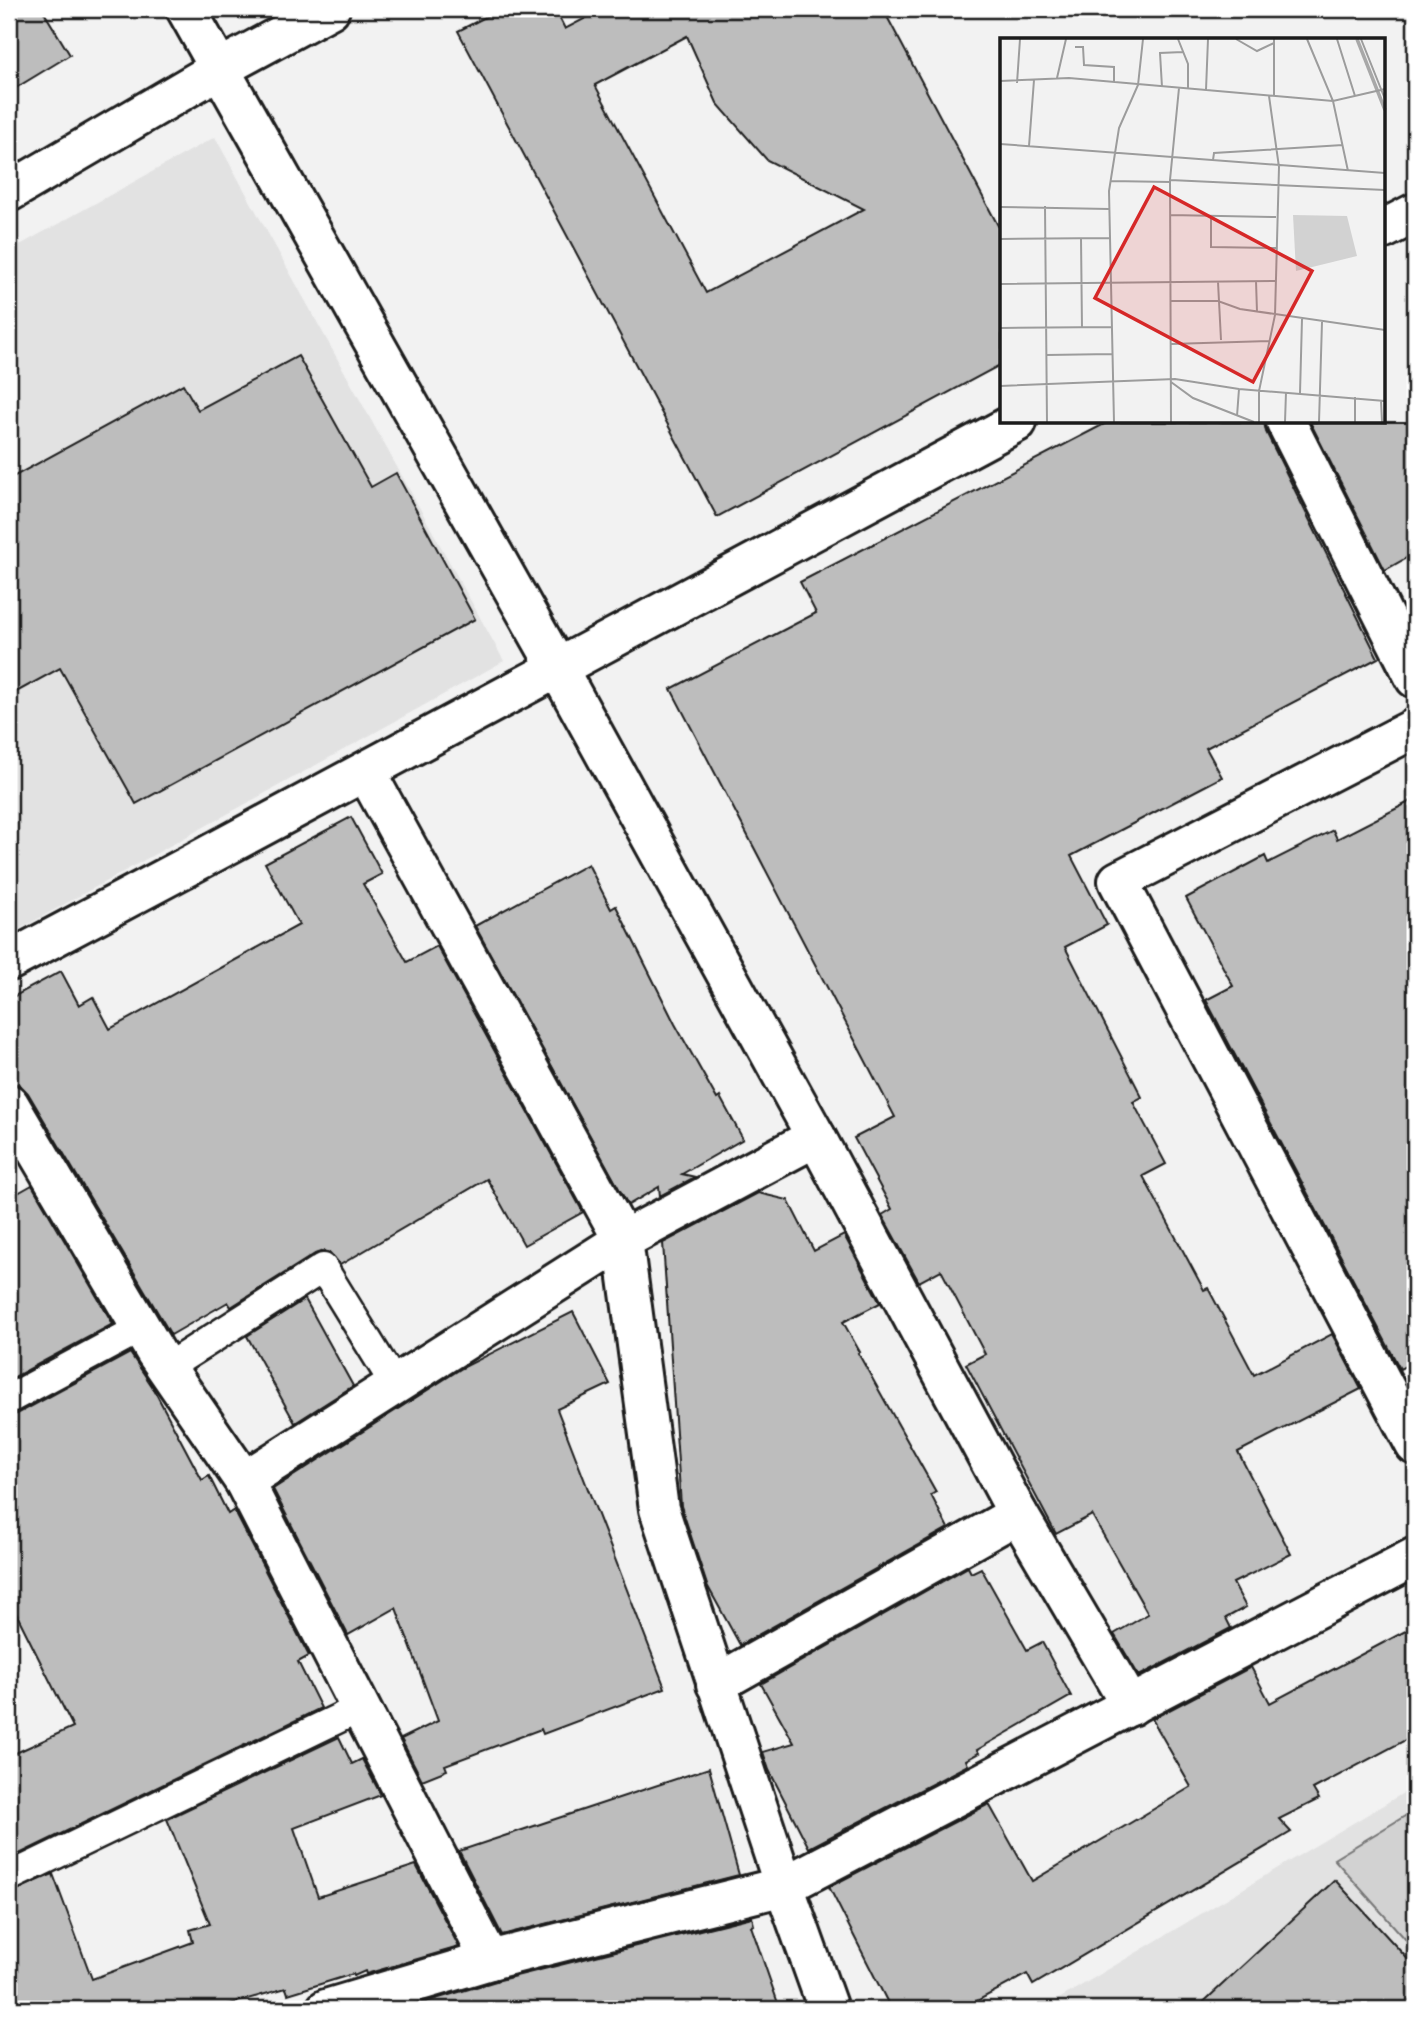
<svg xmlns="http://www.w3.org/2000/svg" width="1424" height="2018" font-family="Caveat,sans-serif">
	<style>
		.built { fill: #e2e2e2 }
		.green { fill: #d2d2d2; stroke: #777; stroke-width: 2 }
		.building { fill: #bdbdbd; stroke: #1c1c1c; stroke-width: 2; fill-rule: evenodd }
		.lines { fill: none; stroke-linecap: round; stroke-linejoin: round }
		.service-casing { stroke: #1c1c1c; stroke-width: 33 }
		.minor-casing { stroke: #1c1c1c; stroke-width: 44 }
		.tertiary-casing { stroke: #1c1c1c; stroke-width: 44 }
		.service { stroke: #fff; stroke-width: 28 }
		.minor { stroke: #fff; stroke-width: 38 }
		.tertiary { stroke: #fff; stroke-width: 38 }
		.inset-river { fill: none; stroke: #a8a8a8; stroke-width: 3.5 }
		.inset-road { fill: none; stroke: #9c9c9c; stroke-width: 2 }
		.view { fill: #d62828; fill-opacity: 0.15; stroke: #d62828; stroke-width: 3.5 }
		.inset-edge { fill: none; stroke: #1c1c1c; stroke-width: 3.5 }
	</style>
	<rect width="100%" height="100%" fill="#f2f2f2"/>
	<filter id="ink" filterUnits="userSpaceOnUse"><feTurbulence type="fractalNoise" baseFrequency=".0143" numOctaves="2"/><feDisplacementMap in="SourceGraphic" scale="14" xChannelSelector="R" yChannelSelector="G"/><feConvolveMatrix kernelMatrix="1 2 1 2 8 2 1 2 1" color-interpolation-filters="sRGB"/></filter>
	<g filter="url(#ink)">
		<g class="built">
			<path d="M 215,137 L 504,661 L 9,935 L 9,251 Z"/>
			<path d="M 1415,1786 L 1415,2009 L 1042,2009 Z"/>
		</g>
		<path class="green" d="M 1415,1810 L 1415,1950 L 1334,1859 Z"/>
		<g class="building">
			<path d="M 9,9 L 42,9 L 70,55 L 9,92 Z"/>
			<path d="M 501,9 L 555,9 L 565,29 L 603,9 L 883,9 L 1002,233 L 1002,364 L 717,517 L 458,31 ZM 687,36 L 717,103 L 767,160 L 864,209 L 706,293 L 595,85 Z"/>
			<path d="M 298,356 L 371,487 L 396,473 L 475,619 L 136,804 L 60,668 L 9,696 L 9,479 L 183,384 L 198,410 Z"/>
			<path d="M 1108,422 L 1264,422 L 1266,432 L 1378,658 L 1206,748 L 1222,777 L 1071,856 L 1107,925 L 1065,947 L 1142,1097 L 1133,1102 L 1166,1164 L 1143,1176 L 1204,1290 L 1208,1288 L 1254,1375 L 1332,1334 L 1361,1389 L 1238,1452 L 1291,1554 L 1233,1583 L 1246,1607 L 1226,1618 L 1231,1628 L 1139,1676 L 1114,1634 L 1148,1614 L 1092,1515 L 1056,1534 L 966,1364 L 985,1354 L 941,1270 L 919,1282 L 882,1215 L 892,1209 L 854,1138 L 895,1117 L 671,689 L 816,613 L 800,582 Z"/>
			<path d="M 1310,422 L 1415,422 L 1415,553 L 1385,570 Z"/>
			<path d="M 1415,799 L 1415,1361 L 1400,1369 L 1206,1000 L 1233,986 L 1186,898 L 1265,856 L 1268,863 L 1333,830 L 1337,839 Z"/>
			<path d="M 351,817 L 382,874 L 363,884 L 407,962 L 437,946 L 583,1212 L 524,1245 L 487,1179 L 340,1265 L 330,1253 L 323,1251 L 315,1254 L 231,1307 L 228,1302 L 171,1335 L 28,1093 L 20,1085 L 13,1083 L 9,1076 L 9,999 L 61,971 L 79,1005 L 93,997 L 110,1029 L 299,925 L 265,863 Z"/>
			<path d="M 588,864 L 611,909 L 616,906 L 675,1024 L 717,1099 L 720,1097 L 743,1139 L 682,1174 L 695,1177 L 660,1196 L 659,1187 L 628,1205 L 475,926 Z"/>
			<path d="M 32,1185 L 113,1324 L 9,1380 L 9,1198 Z"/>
			<path d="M 758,1193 L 788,1200 L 814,1251 L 844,1235 L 880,1303 L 843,1322 L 860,1352 L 858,1353 L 936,1492 L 931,1495 L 948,1528 L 740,1645 L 707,1585 L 681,1506 L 663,1243 Z"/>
			<path d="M 305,1299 L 353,1386 L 295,1423 L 247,1336 Z"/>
			<path d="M 573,1312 L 610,1384 L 557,1409 L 665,1688 L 543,1734 L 541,1729 L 445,1765 L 447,1770 L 422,1780 L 401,1739 L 438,1721 L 396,1608 L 348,1635 L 273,1489 L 462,1368 Z"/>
			<path d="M 130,1353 L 152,1386 L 202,1480 L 209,1476 L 228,1514 L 234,1510 L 309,1656 L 298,1662 L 321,1708 L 9,1859 L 9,1756 L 73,1727 L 9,1599 L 9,1416 L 17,1414 Z"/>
			<path d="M 968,1567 L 971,1573 L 981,1568 L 1027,1650 L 1042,1642 L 1071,1696 L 977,1750 L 979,1753 L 966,1760 L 968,1765 L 809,1848 L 769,1770 L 763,1752 L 794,1743 L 761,1684 Z"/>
			<path d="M 1415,1626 L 1415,1735 L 1313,1789 L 1319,1799 L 1279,1819 L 1291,1832 L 1033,1985 L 1027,1974 L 962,2009 L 891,2009 L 829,1887 L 989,1804 L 1032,1881 L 1191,1787 L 1152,1719 L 1251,1667 L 1270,1703 Z"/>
			<path d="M 339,1737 L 352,1764 L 362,1759 L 381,1795 L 294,1828 L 318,1897 L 416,1865 L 459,1947 L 366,1974 L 365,1971 L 354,1976 L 353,1974 L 288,1994 L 286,1988 L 213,2009 L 9,2009 L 9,1893 L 53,1874 L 92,1979 L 193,1942 L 190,1930 L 210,1924 L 167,1819 Z"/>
			<path d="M 709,1768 L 739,1875 L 502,1935 L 459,1851 Z"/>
			<path d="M 1335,1880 L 1415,1967 L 1415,2009 L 1196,2009 Z"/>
			<path d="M 752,1917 L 754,1925 L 751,1926 L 780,2009 L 402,2009 L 496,1981 Z"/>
		</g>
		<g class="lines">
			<g class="service-casing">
				<g id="service">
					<path d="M 166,1368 L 323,1268 L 395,1385"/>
					<path d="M 9,1399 L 141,1328"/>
					<path d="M 9,1877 L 360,1708"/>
				</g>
			</g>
			<g class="minor-casing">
				<g id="minor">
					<path d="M 186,9 L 557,667 L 816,1137 L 1018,1514 L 1131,1706"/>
					<path d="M 1384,229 L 1415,213"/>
					<path d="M 1286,422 L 1415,678"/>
					<path d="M 1415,728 L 1118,881 L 1415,1445"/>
					<path d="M 366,772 L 623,1240 L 659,1509 L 784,1886 L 828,2009"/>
					<path d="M 9,961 C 346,783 681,601 1017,422"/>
					<path d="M 9,1104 L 156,1353 L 244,1481 L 490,1960"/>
					<path d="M 244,1481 L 623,1240 L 816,1137"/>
					<path d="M 716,1684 L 1018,1514"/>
					<path d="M 326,2009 L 490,1960 L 784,1886 L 1415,1557"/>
				</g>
			</g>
			<g class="tertiary-casing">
				<path id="tertiary" d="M 9,192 L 219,69 L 330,9"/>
			</g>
			<use href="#service" class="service"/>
			<use href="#minor" class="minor"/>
			<use href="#tertiary" class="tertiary"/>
		</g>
	</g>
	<g transform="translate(1000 38)">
		<rect width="385" height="385" fill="#f2f2f2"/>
		<path d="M 293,177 L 347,178 L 357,218 L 296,233 Z" fill="#d2d2d2"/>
		<path class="inset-river" d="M 357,1 L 385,72"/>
		<path class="inset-road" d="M 178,1 L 188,26 L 188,50M 236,1 L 257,13 L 274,5M 274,1 L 274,59M 307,1 L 333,63 L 348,133M 337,1 L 355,58M 361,1 L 385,61M 75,9 L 83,9 L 84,27 L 114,29 L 114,45M 57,40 L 66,1M 0,43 L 69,40 L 333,63 L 385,51M 17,45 L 20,1M 162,49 L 160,15 L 183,14M 206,52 L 208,1M 0,106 L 385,135M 29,108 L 34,42M 213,122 L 214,115 L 343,107M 170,142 L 385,152M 110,143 L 171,144M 45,168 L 47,384M 0,169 L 109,171M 170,177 L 276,179M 211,178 L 211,209 L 276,210M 81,200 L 82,290M 0,201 L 110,200M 256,243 L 257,274M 218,244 L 221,302M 0,246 L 275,243M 171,263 L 218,263 L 240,271 L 385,292M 0,290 L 112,289M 171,306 L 269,303M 46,317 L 113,316M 171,344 L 193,360 L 254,384M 0,348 L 175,341 L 239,351 L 385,363M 300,355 L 302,281M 355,359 L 355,384M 381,362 L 382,384M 237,378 L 239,351M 114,384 L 109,153 L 119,90 L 138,47 L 143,1M 171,384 L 170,142 L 179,50M 259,384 L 259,353 L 275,277 L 279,129 L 269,58M 285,384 L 286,354M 319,384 L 322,284"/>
		<path class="view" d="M 154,149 L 312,233 L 253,344 L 95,260 Z"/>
		<rect width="385" height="385" class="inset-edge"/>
	</g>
	<rect width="1424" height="2018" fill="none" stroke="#fff" stroke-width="35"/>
	<rect x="18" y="18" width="1389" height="1983" fill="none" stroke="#1c1c1c" stroke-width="2.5" filter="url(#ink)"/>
</svg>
